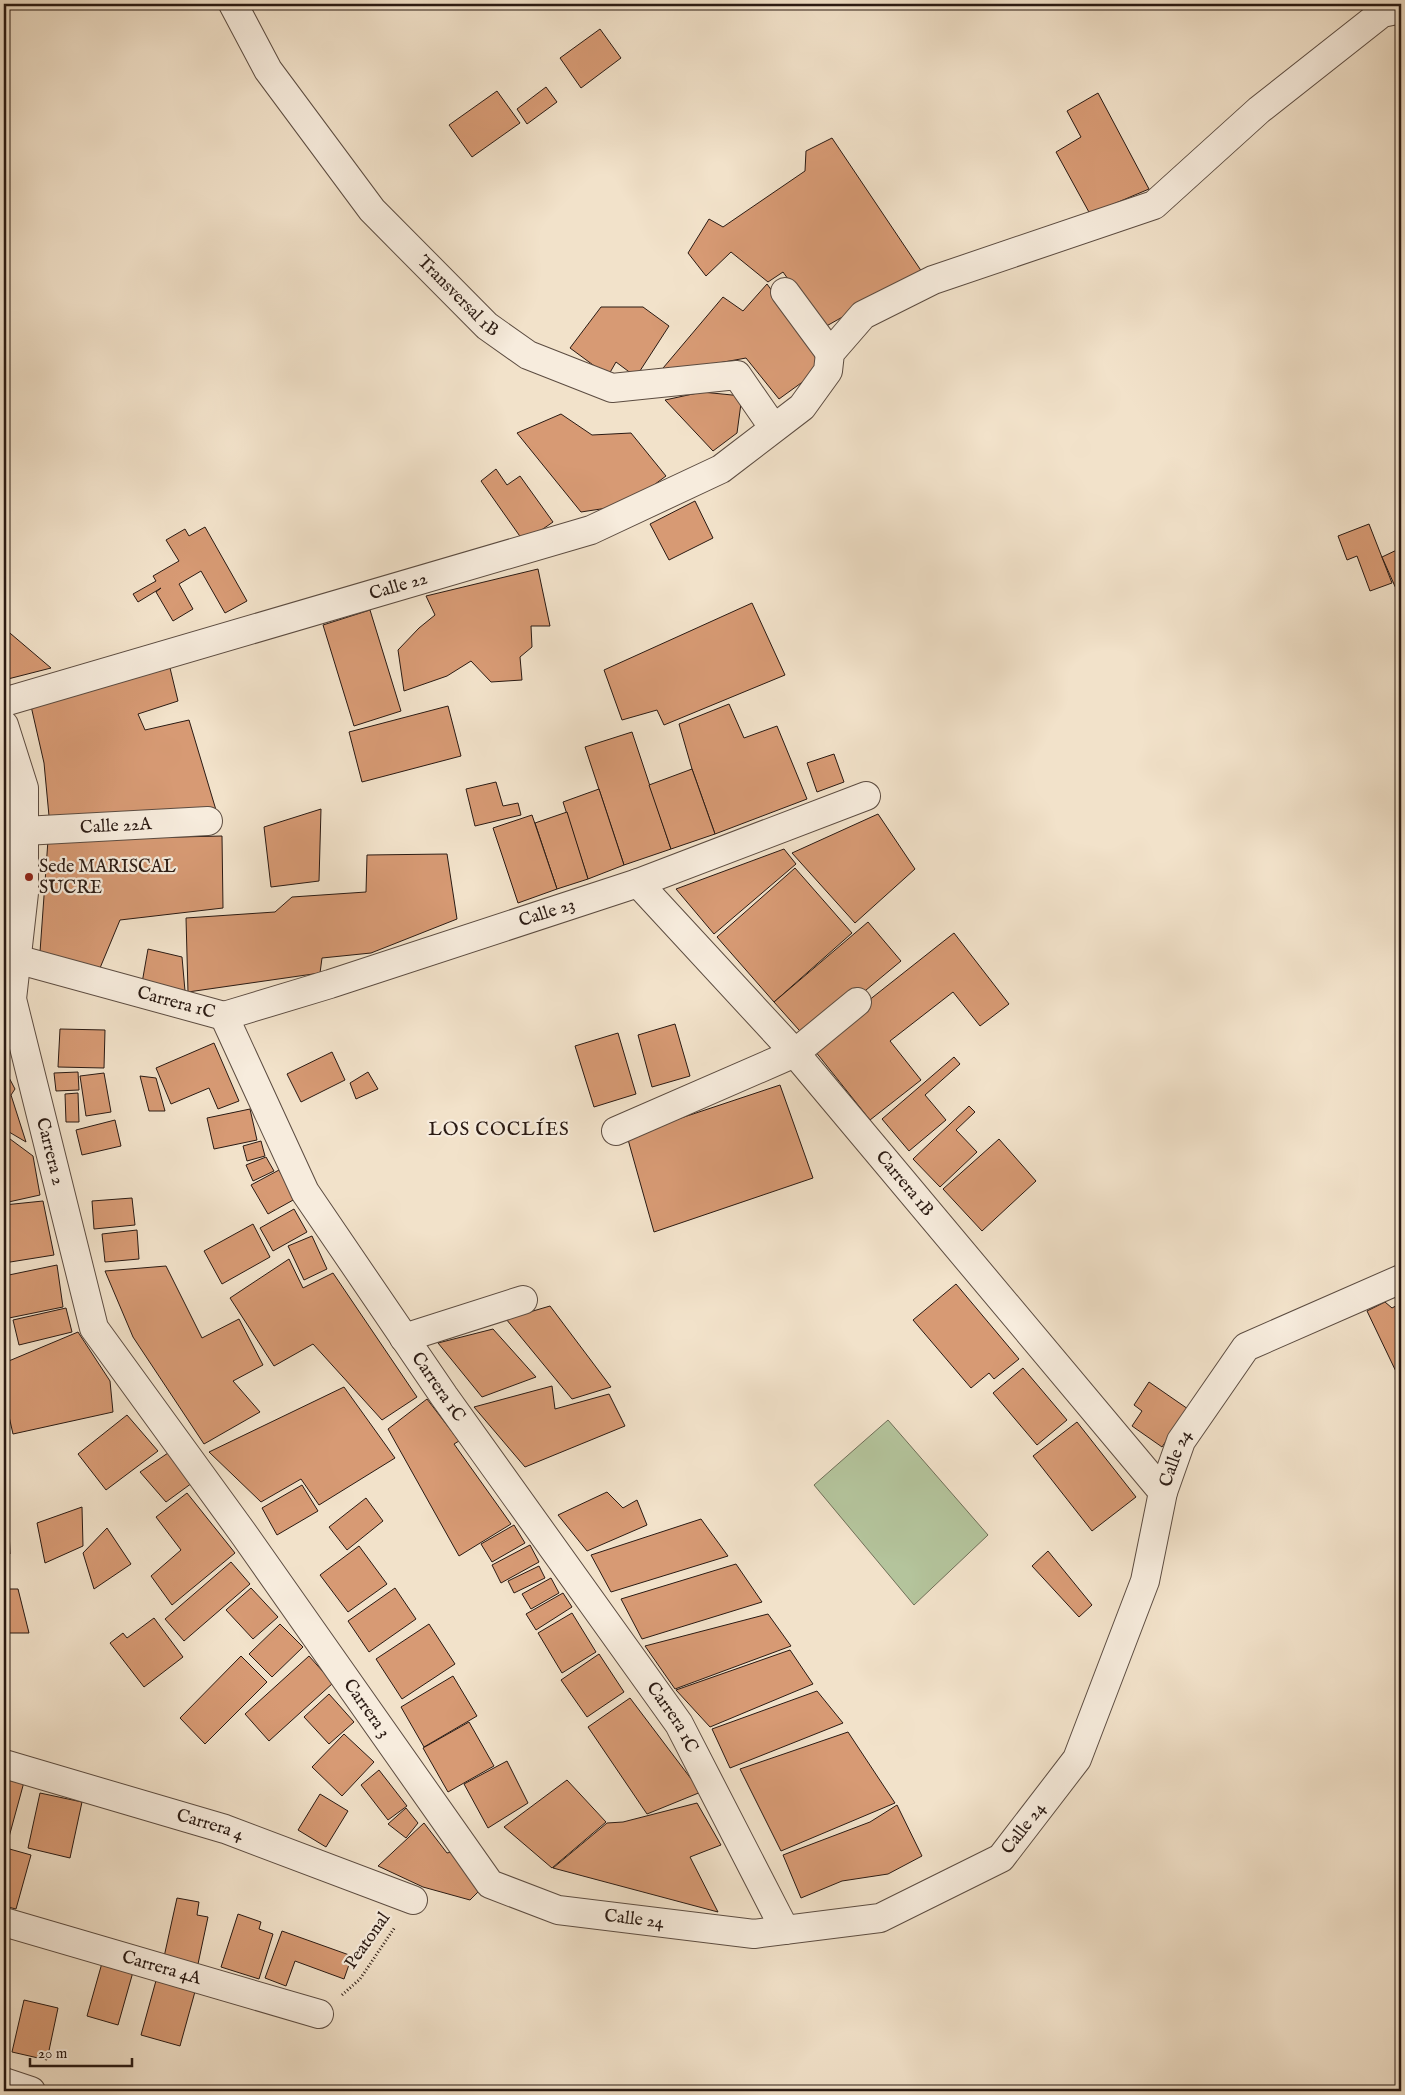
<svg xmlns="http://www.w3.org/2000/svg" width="1405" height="2095" font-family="'IM FELL English',serif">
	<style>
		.green { fill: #b4c49c; stroke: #6f6f58 }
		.building { fill: #d79a74; stroke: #2a1a13 }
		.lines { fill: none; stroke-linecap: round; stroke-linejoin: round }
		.street-casing { stroke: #5c4c41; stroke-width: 30 }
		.path { stroke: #2a1a13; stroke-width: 3; stroke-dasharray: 1 2.5; stroke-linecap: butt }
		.street { stroke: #f7ecdd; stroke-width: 28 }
		.poi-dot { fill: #8f2418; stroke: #f7ecdd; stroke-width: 2 }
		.labels { text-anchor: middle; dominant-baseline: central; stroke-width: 4.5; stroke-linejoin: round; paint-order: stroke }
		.street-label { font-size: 18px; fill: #2a1a13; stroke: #f7ecdd }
		.poi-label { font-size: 18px; fill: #2a1a13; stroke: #f7ecdd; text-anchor: start }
		.neighbourhood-label { font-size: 19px; letter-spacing: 1px; fill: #2a1a13; stroke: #f7ecdd }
	</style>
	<rect width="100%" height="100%" fill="#f2e2ca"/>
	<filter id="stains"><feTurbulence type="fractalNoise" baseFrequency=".004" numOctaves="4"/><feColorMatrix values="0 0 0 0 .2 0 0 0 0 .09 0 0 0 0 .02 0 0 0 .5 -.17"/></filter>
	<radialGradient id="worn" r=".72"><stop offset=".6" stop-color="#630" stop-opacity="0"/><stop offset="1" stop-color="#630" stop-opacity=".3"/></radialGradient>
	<path class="green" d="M 888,1420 L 988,1535 L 914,1605 L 814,1485 Z"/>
	<g class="building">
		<path d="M 600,29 L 621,58 L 581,88 L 560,58 Z"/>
		<path d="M 546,87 L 557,102 L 527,124 L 517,109 Z"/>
		<path d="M 497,91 L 520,123 L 472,157 L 449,125 Z"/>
		<path d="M 1098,93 L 1149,189 L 1090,214 L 1056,152 L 1081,137 L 1067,111 Z"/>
		<path d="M 832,138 L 922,272 L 823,328 L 783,272 L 768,282 L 731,252 L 706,276 L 688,253 L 709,219 L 723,227 L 805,171 L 806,151 Z"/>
		<path d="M 767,284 L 826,365 L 779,399 L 746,358 L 658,374 L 723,297 L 743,311 Z"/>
		<path d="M 601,307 L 643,307 L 669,326 L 636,377 L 616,362 L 608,376 L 570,348 Z"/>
		<path d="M 702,392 L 742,396 L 737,433 L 713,451 L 665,400 Z"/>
		<path d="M 561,414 L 592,435 L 631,433 L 666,476 L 627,505 L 581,512 L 517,433 Z"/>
		<path d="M 496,469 L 507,485 L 520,476 L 553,522 L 524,542 L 481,481 Z"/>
		<path d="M 695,501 L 713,538 L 669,560 L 650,524 Z"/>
		<path d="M 1369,524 L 1392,583 L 1370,591 L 1357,556 L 1347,560 L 1338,536 Z"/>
		<path d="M 205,527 L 247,601 L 225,613 L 201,571 L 179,584 L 193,609 L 173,621 L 156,592 L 161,588 L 138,602 L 133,594 L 156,581 L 153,576 L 179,561 L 166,540 L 185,529 L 189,536 Z"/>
		<path d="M 1401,548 L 1401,600 L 1382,557 Z"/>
		<path d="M 538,569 L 550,626 L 531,626 L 532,647 L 520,657 L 522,680 L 491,682 L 471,661 L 447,676 L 404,691 L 398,650 L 419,628 L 435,615 L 426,596 Z"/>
		<path d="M 752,603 L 785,675 L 664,725 L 657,710 L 622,720 L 604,670 Z"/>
		<path d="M 370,610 L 401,711 L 354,726 L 323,625 Z"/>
		<path d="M 4,628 L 51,668 L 4,680 Z"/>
		<path d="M 170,668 L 178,701 L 138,714 L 145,730 L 189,720 L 216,810 L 49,816 L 44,763 L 31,706 Z"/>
		<path d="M 729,704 L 744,738 L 777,726 L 807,799 L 715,834 L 692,769 L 679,724 Z"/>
		<path d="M 448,706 L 461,756 L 362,782 L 349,732 Z"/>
		<path d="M 632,732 L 671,849 L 624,865 L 585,747 Z"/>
		<path d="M 834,754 L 844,782 L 817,792 L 807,763 Z"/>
		<path d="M 692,769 L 715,834 L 671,849 L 649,785 Z"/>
		<path d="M 496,782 L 503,806 L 518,803 L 521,815 L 475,826 L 466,789 Z"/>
		<path d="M 599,789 L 624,865 L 588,879 L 563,802 Z"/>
		<path d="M 321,809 L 319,881 L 271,887 L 264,827 Z"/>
		<path d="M 567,812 L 588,879 L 557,889 L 535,823 Z"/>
		<path d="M 878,814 L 915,869 L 855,923 L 792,853 Z"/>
		<path d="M 532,815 L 557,889 L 518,903 L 493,828 Z"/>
		<path d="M 222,836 L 223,908 L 120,920 L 100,968 L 40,952 L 48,840 Z"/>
		<path d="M 784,849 L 796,864 L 714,934 L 676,889 Z"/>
		<path d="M 447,854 L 457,919 L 371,953 L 322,958 L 320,973 L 188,992 L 186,918 L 275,912 L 292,897 L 366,892 L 367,855 Z"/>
		<path d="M 795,868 L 852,933 L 774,1002 L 717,937 Z"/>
		<path d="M 868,922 L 901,961 L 807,1039 L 774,1002 Z"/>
		<path d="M 954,933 L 1009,1004 L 980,1026 L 953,992 L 890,1041 L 921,1080 L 870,1120 L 811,1046 Z"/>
		<path d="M 148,949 L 182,957 L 185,991 L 142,983 Z"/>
		<path d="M 675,1024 L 690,1076 L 652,1087 L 638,1035 Z"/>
		<path d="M 60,1029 L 105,1030 L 104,1068 L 58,1067 Z"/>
		<path d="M 618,1033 L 636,1094 L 594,1107 L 575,1046 Z"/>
		<path d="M 214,1043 L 239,1101 L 218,1109 L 209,1088 L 171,1104 L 156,1068 Z"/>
		<path d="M 332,1052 L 345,1080 L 301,1102 L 287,1074 Z"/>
		<path d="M 954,1057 L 960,1064 L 925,1095 L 946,1120 L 909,1151 L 882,1119 Z"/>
		<path d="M 4,1068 L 15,1089 L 11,1095 L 26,1142 L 4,1129 Z"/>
		<path d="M 78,1072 L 79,1090 L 56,1091 L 54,1073 Z"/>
		<path d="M 368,1072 L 378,1089 L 356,1099 L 350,1083 Z"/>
		<path d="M 104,1073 L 111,1112 L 86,1116 L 80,1076 Z"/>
		<path d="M 140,1076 L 156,1078 L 165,1111 L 149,1111 Z"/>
		<path d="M 780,1085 L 813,1178 L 654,1232 L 627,1136 Z"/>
		<path d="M 78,1093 L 79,1122 L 66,1122 L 65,1094 Z"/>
		<path d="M 969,1106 L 975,1112 L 956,1130 L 977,1152 L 940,1187 L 913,1159 Z"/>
		<path d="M 250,1109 L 257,1140 L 214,1149 L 207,1118 Z"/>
		<path d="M 115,1120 L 121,1146 L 82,1155 L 76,1130 Z"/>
		<path d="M 6,1136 L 33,1156 L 40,1195 L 4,1203 L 4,1170 L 8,1169 L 4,1163 L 4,1138 Z"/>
		<path d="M 999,1139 L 1036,1181 L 982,1231 L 943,1189 Z"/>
		<path d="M 261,1141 L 265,1156 L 247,1161 L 243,1146 Z"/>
		<path d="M 266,1157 L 274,1171 L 253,1181 L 246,1165 Z"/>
		<path d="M 279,1170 L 295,1199 L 268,1214 L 251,1185 Z"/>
		<path d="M 132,1198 L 135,1225 L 94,1229 L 92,1201 Z"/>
		<path d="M 43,1201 L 54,1255 L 4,1263 L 4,1205 Z"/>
		<path d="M 294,1209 L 307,1232 L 273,1251 L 260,1228 Z"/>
		<path d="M 253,1224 L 270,1257 L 222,1284 L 204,1251 Z"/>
		<path d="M 137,1230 L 139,1259 L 105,1262 L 102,1234 Z"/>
		<path d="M 312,1236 L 327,1269 L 304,1280 L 288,1246 Z"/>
		<path d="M 289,1259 L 303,1288 L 333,1273 L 417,1397 L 382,1420 L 313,1344 L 274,1366 L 230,1298 Z"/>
		<path d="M 57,1265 L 63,1307 L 4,1319 L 4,1276 Z"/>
		<path d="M 166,1266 L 202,1338 L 239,1319 L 263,1365 L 233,1381 L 260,1412 L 204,1444 L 133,1337 L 105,1271 Z"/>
		<path d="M 956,1284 L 1019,1359 L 994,1379 L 989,1373 L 971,1388 L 913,1320 Z"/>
		<path d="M 1385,1302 L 1392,1308 L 1401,1303 L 1401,1382 L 1367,1311 Z"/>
		<path d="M 550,1306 L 611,1387 L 572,1399 L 506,1319 Z"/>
		<path d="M 66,1308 L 72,1332 L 19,1345 L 13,1320 Z"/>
		<path d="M 493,1329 L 536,1377 L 482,1397 L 438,1343 Z"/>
		<path d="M 78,1332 L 110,1381 L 113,1412 L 13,1434 L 4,1394 L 4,1363 Z"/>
		<path d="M 1023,1368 L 1067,1420 L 1037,1445 L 993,1393 Z"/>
		<path d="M 1149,1382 L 1188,1409 L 1162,1447 L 1132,1426 L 1142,1411 L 1134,1405 Z"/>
		<path d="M 552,1386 L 555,1409 L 609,1394 L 625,1426 L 525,1467 L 474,1407 Z"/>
		<path d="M 344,1387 L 395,1458 L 319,1505 L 301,1479 L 261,1502 L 209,1452 Z"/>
		<path d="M 427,1399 L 459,1441 L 454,1444 L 511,1524 L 459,1556 L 388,1429 Z"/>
		<path d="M 127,1415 L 158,1451 L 106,1490 L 78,1454 Z"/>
		<path d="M 1077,1422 L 1136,1497 L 1092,1531 L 1033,1456 Z"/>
		<path d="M 168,1453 L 192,1483 L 166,1502 L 140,1472 Z"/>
		<path d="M 302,1485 L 318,1511 L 277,1535 L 262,1508 Z"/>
		<path d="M 607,1492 L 623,1508 L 637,1500 L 647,1525 L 587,1551 L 558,1515 Z"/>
		<path d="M 187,1493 L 235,1553 L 172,1605 L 151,1576 L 181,1550 L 156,1517 Z"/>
		<path d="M 366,1498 L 383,1521 L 347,1550 L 329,1527 Z"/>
		<path d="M 82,1507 L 83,1546 L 45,1563 L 37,1523 Z"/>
		<path d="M 701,1519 L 728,1556 L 611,1592 L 591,1555 Z"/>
		<path d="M 514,1525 L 525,1543 L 492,1562 L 481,1544 Z"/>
		<path d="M 4,1527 L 9,1528 L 10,1554 L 4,1555 Z"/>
		<path d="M 107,1528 L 131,1564 L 94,1589 L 83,1553 Z"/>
		<path d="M 530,1545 L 539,1562 L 501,1583 L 492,1565 Z"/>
		<path d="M 359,1546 L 387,1584 L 348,1612 L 320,1575 Z"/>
		<path d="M 1048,1551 L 1092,1605 L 1079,1617 L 1032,1566 Z"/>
		<path d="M 231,1562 L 250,1584 L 184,1641 L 165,1619 Z"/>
		<path d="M 736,1564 L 762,1602 L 642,1639 L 621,1599 Z"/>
		<path d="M 539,1566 L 545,1578 L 514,1593 L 508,1581 Z"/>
		<path d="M 551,1578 L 559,1593 L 531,1609 L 522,1594 Z"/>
		<path d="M 251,1588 L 278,1617 L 253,1639 L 226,1610 Z"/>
		<path d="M 395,1588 L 416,1619 L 369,1652 L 348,1621 Z"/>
		<path d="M 4,1589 L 18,1589 L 29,1633 L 4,1633 Z"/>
		<path d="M 563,1593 L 572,1607 L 536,1630 L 526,1614 Z"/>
		<path d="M 572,1613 L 596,1652 L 562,1673 L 538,1633 Z"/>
		<path d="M 768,1614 L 791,1646 L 675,1689 L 645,1646 Z"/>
		<path d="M 154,1618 L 183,1657 L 144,1687 L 110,1643 L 123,1633 L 127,1638 Z"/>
		<path d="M 280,1624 L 303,1647 L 272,1677 L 249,1654 Z"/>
		<path d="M 429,1624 L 455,1664 L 402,1699 L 376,1659 Z"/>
		<path d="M 790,1650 L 813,1684 L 710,1727 L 676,1690 Z"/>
		<path d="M 599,1654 L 624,1692 L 587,1717 L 561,1680 Z"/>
		<path d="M 241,1656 L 267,1682 L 205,1744 L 180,1718 Z"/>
		<path d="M 309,1656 L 333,1683 L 269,1741 L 245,1714 Z"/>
		<path d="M 453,1676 L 477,1716 L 424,1747 L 401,1707 Z"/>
		<path d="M 817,1691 L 843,1723 L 730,1768 L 712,1729 Z"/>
		<path d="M 329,1694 L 354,1722 L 329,1744 L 304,1717 Z"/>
		<path d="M 630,1698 L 701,1792 L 647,1814 L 588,1727 Z"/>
		<path d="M 469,1722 L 494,1766 L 448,1792 L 423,1748 Z"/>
		<path d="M 848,1732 L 895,1803 L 781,1851 L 740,1769 Z"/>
		<path d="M 344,1734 L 374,1762 L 342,1796 L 312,1767 Z"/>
		<path d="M 507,1761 L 528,1803 L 488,1828 L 464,1784 Z"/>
		<path d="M 379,1770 L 407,1806 L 388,1820 L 361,1785 Z"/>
		<path d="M 4,1777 L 24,1782 L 6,1848 L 31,1855 L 16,1909 L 4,1906 Z"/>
		<path d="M 567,1780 L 606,1822 L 552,1868 L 504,1827 Z"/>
		<path d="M 40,1793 L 82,1802 L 70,1858 L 28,1848 Z"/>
		<path d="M 320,1794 L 348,1811 L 326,1847 L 298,1830 Z"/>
		<path d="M 697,1803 L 721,1845 L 690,1857 L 718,1912 L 553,1868 L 607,1823 L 623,1822 Z"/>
		<path d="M 897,1805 L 922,1856 L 888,1874 L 842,1881 L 801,1898 L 783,1855 L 870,1822 Z"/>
		<path d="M 406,1808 L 418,1823 L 406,1838 L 388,1824 Z"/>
		<path d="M 424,1823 L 447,1853 L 456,1851 L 485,1885 L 470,1900 L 423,1887 L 378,1866 Z"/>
		<path d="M 177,1898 L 199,1902 L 197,1915 L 208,1917 L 198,1964 L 164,1957 Z"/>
		<path d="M 238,1914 L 261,1922 L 259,1929 L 273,1934 L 259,1979 L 221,1967 Z"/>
		<path d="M 282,1931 L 352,1956 L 344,1979 L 295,1961 L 286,1986 L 265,1978 Z"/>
		<path d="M 102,1963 L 133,1972 L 118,2025 L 87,2016 Z"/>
		<path d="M 157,1977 L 196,1988 L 180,2046 L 141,2035 Z"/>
		<path d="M 24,2000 L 58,2008 L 47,2060 L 12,2052 Z"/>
	</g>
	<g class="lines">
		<g class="street-casing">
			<g id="street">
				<path id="s1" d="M 233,4 L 268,70 L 372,210 L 487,326 L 528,355 L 612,388 L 737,375 L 773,427"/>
				<path d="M 785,292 L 830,353"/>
				<path id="s2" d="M 4,702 L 591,530 L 721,469 L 802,407 L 828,371 L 830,353 L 863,315 L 933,280 L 1154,205 L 1259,110 L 1382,13 L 1401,9"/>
				<path id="s3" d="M 4,725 L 24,788 L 24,893 L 12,999 L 94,1328 L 243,1533 L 490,1884 L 558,1910 L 754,1934 L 880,1918 L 1001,1858 L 1077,1759 L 1145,1581 L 1163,1492 L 1181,1441 L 1246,1347 L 1401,1279"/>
				<path id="s4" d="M 24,831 L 208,821"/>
				<path id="s5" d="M 638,883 L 795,1053 L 1163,1492"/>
				<path id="s6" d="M 16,959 L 224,1016"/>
				<path id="s7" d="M 224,1016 L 305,1192 L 444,1396 L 679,1724 L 785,1930"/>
				<path id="s8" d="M 224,1016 L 330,984 L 638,883 L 866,796"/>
				<path d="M 616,1131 L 795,1053 L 857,1002"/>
				<path d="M 404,1338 L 523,1300"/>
				<path id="s9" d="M 4,1764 L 225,1829 L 413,1900"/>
				<path id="s10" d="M 4,1922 L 319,2014"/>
				<path d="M 4,2082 L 31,2091"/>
			</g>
		</g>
		<path class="path" d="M 342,1995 L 360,1979 L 395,1927"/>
		<use href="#street" class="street"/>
	</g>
	<circle class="poi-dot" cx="29" cy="877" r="5"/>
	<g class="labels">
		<g class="street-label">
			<text stroke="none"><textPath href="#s1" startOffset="371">Transversal 1B</textPath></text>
			<text stroke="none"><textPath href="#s2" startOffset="411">Calle 22</textPath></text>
			<text stroke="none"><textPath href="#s4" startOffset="92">Calle 22A</textPath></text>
			<text stroke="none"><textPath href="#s8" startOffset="339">Calle 23</textPath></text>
			<text stroke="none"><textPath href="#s6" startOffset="166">Carrera 1C</textPath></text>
			<text stroke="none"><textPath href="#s3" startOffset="435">Carrera 2</textPath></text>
			<text stroke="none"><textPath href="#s5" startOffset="402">Carrera 1B</textPath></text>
			<text stroke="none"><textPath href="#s7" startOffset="430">Carrera 1C</textPath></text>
			<text stroke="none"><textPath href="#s3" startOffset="2274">Calle 24</textPath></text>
			<text stroke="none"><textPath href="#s3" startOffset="1085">Carrera 3</textPath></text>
			<text stroke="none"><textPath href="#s7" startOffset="835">Carrera 1C</textPath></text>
			<text stroke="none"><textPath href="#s9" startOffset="215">Carrera 4</textPath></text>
			<text stroke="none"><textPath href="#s3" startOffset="1869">Calle 24</textPath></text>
			<text stroke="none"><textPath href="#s3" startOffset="1449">Calle 24</textPath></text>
			<text transform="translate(368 1941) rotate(-55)">Peatonal</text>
			<text stroke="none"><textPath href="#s10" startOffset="164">Carrera 4A</textPath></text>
		</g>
		<g class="poi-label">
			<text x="39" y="867">Sede MARISCAL<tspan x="39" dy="21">SUCRE</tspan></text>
		</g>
		<g class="neighbourhood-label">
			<text x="499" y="1130">LOS COCLÍES</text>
		</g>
	</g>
	<rect width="1405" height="2095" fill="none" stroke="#f2e2ca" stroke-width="20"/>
	<rect x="5" y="5" width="1395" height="2085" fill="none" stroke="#2a1a13" stroke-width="2.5"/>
	<rect x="10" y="10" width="1385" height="2075" fill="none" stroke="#2a1a13"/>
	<path d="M30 2058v8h102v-8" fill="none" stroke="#2a1a13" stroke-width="2.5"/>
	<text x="38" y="2058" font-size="15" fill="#2a1a13" stroke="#f7ecdd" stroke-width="4" paint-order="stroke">20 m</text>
	<rect width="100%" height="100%" filter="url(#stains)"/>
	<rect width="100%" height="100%" fill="url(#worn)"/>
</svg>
